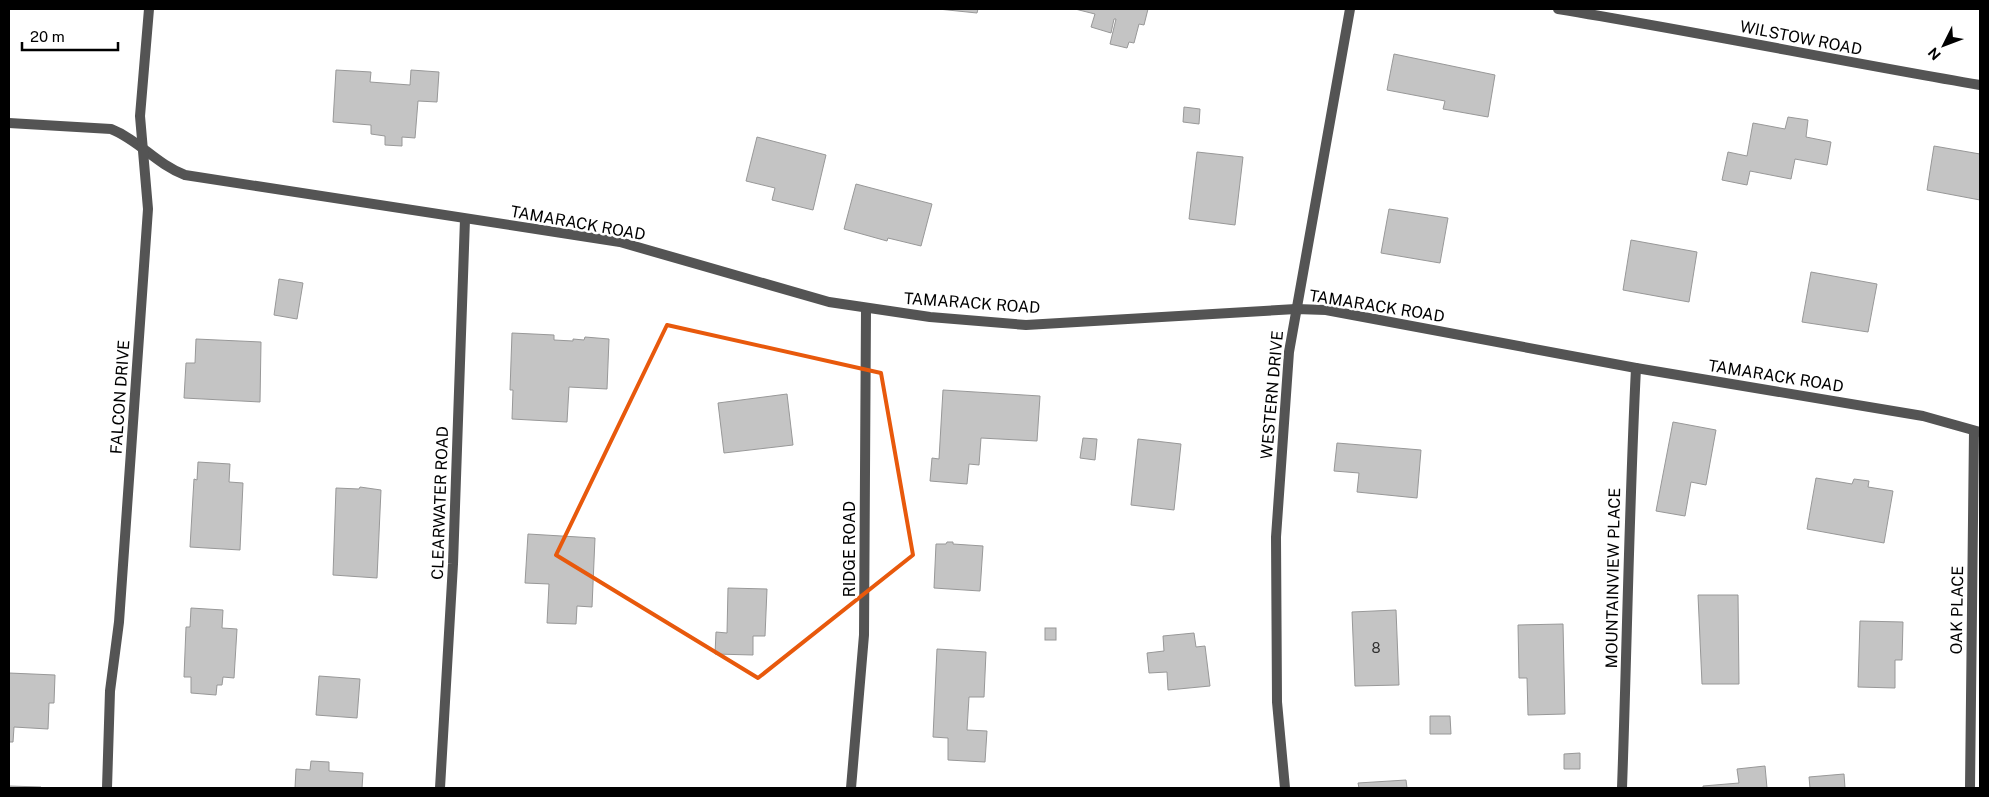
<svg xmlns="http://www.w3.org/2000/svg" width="1989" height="797" font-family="'Public Sans',sans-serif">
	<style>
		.building { fill: #c4c4c4; stroke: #989898 }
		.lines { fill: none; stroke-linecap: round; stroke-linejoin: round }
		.street { stroke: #545454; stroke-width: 10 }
		.marked { fill: none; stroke: #e8590c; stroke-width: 4; stroke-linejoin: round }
		.labels { text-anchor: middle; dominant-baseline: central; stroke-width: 5; stroke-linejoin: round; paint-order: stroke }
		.number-label { font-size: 14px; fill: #313131 }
		.street-label { font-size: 16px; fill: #000; stroke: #fff }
	</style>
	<rect width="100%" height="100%" fill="#fff"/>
	<g class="building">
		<path d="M 938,9 L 978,9 L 977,13 Z"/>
		<path d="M 1075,9 L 1148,9 L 1144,25 L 1139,24 L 1134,43 L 1129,42 L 1127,48 L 1110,44 L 1116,19 L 1114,19 L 1111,33 L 1091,27 L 1095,14 Z"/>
		<path d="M 1394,54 L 1495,75 L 1488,117 L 1443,109 L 1445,101 L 1387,90 Z"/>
		<path d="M 336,70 L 371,72 L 370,82 L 410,85 L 411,70 L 439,72 L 437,102 L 418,101 L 415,138 L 402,137 L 402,146 L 385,145 L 385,136 L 371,134 L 371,125 L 333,122 Z"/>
		<path d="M 1184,107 L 1200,109 L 1199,124 L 1183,122 Z"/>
		<path d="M 1788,117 L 1808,120 L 1806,137 L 1831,142 L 1827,165 L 1795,159 L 1791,179 L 1750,171 L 1747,185 L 1722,180 L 1728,152 L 1747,156 L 1753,123 L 1785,129 Z"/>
		<path d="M 757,137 L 826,155 L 813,210 L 772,200 L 775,188 L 746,181 Z"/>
		<path d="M 1934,146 L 1980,154 L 1980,200 L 1927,190 Z"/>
		<path d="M 1197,152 L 1243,157 L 1235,225 L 1189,219 Z"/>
		<path d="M 856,184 L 932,204 L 921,246 L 888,238 L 887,241 L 844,229 Z"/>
		<path d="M 1389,209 L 1448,218 L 1440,263 L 1381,253 Z"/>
		<path d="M 1631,240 L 1697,252 L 1689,302 L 1623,290 Z"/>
		<path d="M 1811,272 L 1877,284 L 1868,332 L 1802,322 Z"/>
		<path d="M 279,279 L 303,283 L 297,319 L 274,315 Z"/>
		<path d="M 512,333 L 554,335 L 554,340 L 573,341 L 573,339 L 584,340 L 585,337 L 609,339 L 607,389 L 569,387 L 567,422 L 512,419 L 513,390 L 510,390 Z"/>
		<path d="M 196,339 L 261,342 L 260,402 L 184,398 L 186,363 L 195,363 Z"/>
		<path d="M 943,390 L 1040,396 L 1037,441 L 981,438 L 979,465 L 969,464 L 967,484 L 930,481 L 932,458 L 939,459 Z"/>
		<path d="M 787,394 L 793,445 L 724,453 L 718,403 Z"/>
		<path d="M 1673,422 L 1716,430 L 1706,485 L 1691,482 L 1685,516 L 1656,511 Z"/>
		<path d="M 1083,438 L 1097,439 L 1095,460 L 1080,458 Z"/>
		<path d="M 1138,439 L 1181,444 L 1174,510 L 1131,505 Z"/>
		<path d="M 1337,443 L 1421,450 L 1417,498 L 1357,492 L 1359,473 L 1334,471 Z"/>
		<path d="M 198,462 L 230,464 L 229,482 L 243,483 L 240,550 L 190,547 L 194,479 L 197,480 Z"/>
		<path d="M 1816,478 L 1852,484 L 1854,479 L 1869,481 L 1868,487 L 1893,491 L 1884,543 L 1807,529 Z"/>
		<path d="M 360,487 L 381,490 L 377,578 L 333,575 L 336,488 L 359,489 Z"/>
		<path d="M 528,534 L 595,538 L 592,607 L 577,606 L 576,624 L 547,623 L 549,584 L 525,583 Z"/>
		<path d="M 947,542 L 953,542 L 953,544 L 983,546 L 980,591 L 934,588 L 936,544 L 946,544 Z"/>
		<path d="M 728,588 L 767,589 L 765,636 L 753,636 L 753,655 L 715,654 L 716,632 L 727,633 Z"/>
		<path d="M 1698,595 L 1738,595 L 1739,684 L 1702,684 Z"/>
		<path d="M 191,608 L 223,610 L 222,628 L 237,629 L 234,678 L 223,677 L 222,685 L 217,685 L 216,695 L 191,693 L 191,677 L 184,677 L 186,627 L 190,627 Z"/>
		<path d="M 1396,610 L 1399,685 L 1355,686 L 1352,612 Z"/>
		<path d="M 1860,621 L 1903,622 L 1902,660 L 1895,660 L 1895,688 L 1858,687 Z"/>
		<path d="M 1563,624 L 1565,714 L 1528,715 L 1527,678 L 1519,678 L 1518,625 Z"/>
		<rect x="1045" y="628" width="11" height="12"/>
		<path d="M 1194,633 L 1196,647 L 1205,646 L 1210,686 L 1168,690 L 1167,672 L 1149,673 L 1147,653 L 1164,651 L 1163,636 Z"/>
		<path d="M 937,649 L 986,652 L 984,697 L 969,697 L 967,730 L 987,731 L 985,762 L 948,760 L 948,738 L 933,737 Z"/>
		<path d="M 9,673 L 55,675 L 54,703 L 49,703 L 48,729 L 14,727 L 13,742 L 9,742 Z"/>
		<path d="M 319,676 L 360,679 L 357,718 L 316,715 Z"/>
		<path d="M 1430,716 L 1450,716 L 1451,734 L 1430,734 Z"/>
		<path d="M 1580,753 L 1580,769 L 1564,769 L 1564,754 Z"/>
		<path d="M 311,761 L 329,762 L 329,771 L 363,773 L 362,788 L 295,788 L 296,769 L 310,770 Z"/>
		<path d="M 1765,766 L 1767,788 L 1703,788 L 1703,786 L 1739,783 L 1737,769 Z"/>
		<path d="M 1844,774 L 1845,788 L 1810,788 L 1809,777 Z"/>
		<path d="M 1406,780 L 1407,788 L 1359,788 L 1358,783 Z"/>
		<path d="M 9,786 L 41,787 L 41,788 L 9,788 Z"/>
	</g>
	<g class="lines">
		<g class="street">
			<path d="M 1558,9 C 1699,32 1839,61 1980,85"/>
			<path d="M 9,123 L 111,129 C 139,140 156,164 185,175 L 620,242 L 829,302 L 930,317 L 1026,325 L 1296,309 L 1326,310 L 1636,368 L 1923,416 L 1980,432"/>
			<path d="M 107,788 L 110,691 L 119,622 L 148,209 L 140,116 L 149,9"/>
			<path d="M 440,788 L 453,564 L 465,219"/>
			<path d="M 851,788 L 864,635 L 866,309"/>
			<path d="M 1285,788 L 1277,702 L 1276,537 L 1289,352 L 1350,9"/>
			<path d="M 1622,788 C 1627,648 1629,508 1636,368"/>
			<path d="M 1970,788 L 1974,431"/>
		</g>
	</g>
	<path class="marked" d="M 667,325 L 881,373 L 913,555 L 758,678 L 556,555 Z"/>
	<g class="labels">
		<g class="number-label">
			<text x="1376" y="648">8</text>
		</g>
		<g class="street-label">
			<text transform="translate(1801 38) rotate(11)">WILSTOW ROAD</text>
			<text transform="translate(578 223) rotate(10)">TAMARACK ROAD</text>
			<text transform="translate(972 303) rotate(4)">TAMARACK ROAD</text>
			<text transform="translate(1377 306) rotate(9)">TAMARACK ROAD</text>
			<text transform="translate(1776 376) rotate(9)">TAMARACK ROAD</text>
			<text transform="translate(1272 395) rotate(-85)">WESTERN DRIVE</text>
			<text transform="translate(120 397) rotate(-86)">FALCON DRIVE</text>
			<text transform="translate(440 503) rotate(-88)">CLEARWATER ROAD</text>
			<text transform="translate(849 549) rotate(-90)">RIDGE ROAD</text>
			<text transform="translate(1613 578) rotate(-89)">MOUNTAINVIEW PLACE</text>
			<text transform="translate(1957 610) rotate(-89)">OAK PLACE</text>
		</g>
	</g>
	<rect width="1989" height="797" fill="none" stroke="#000000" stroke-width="20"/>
	<g transform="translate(1944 45) rotate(228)" stroke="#ffffff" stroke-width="4" paint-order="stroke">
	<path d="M0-4L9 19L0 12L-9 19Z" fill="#000000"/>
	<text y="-8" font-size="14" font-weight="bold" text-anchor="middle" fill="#000000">N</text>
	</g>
	<path d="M22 42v8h96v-8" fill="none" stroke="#000000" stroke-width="2.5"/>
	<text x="30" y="42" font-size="15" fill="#000000" stroke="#ffffff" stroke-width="4" paint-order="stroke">20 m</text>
</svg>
